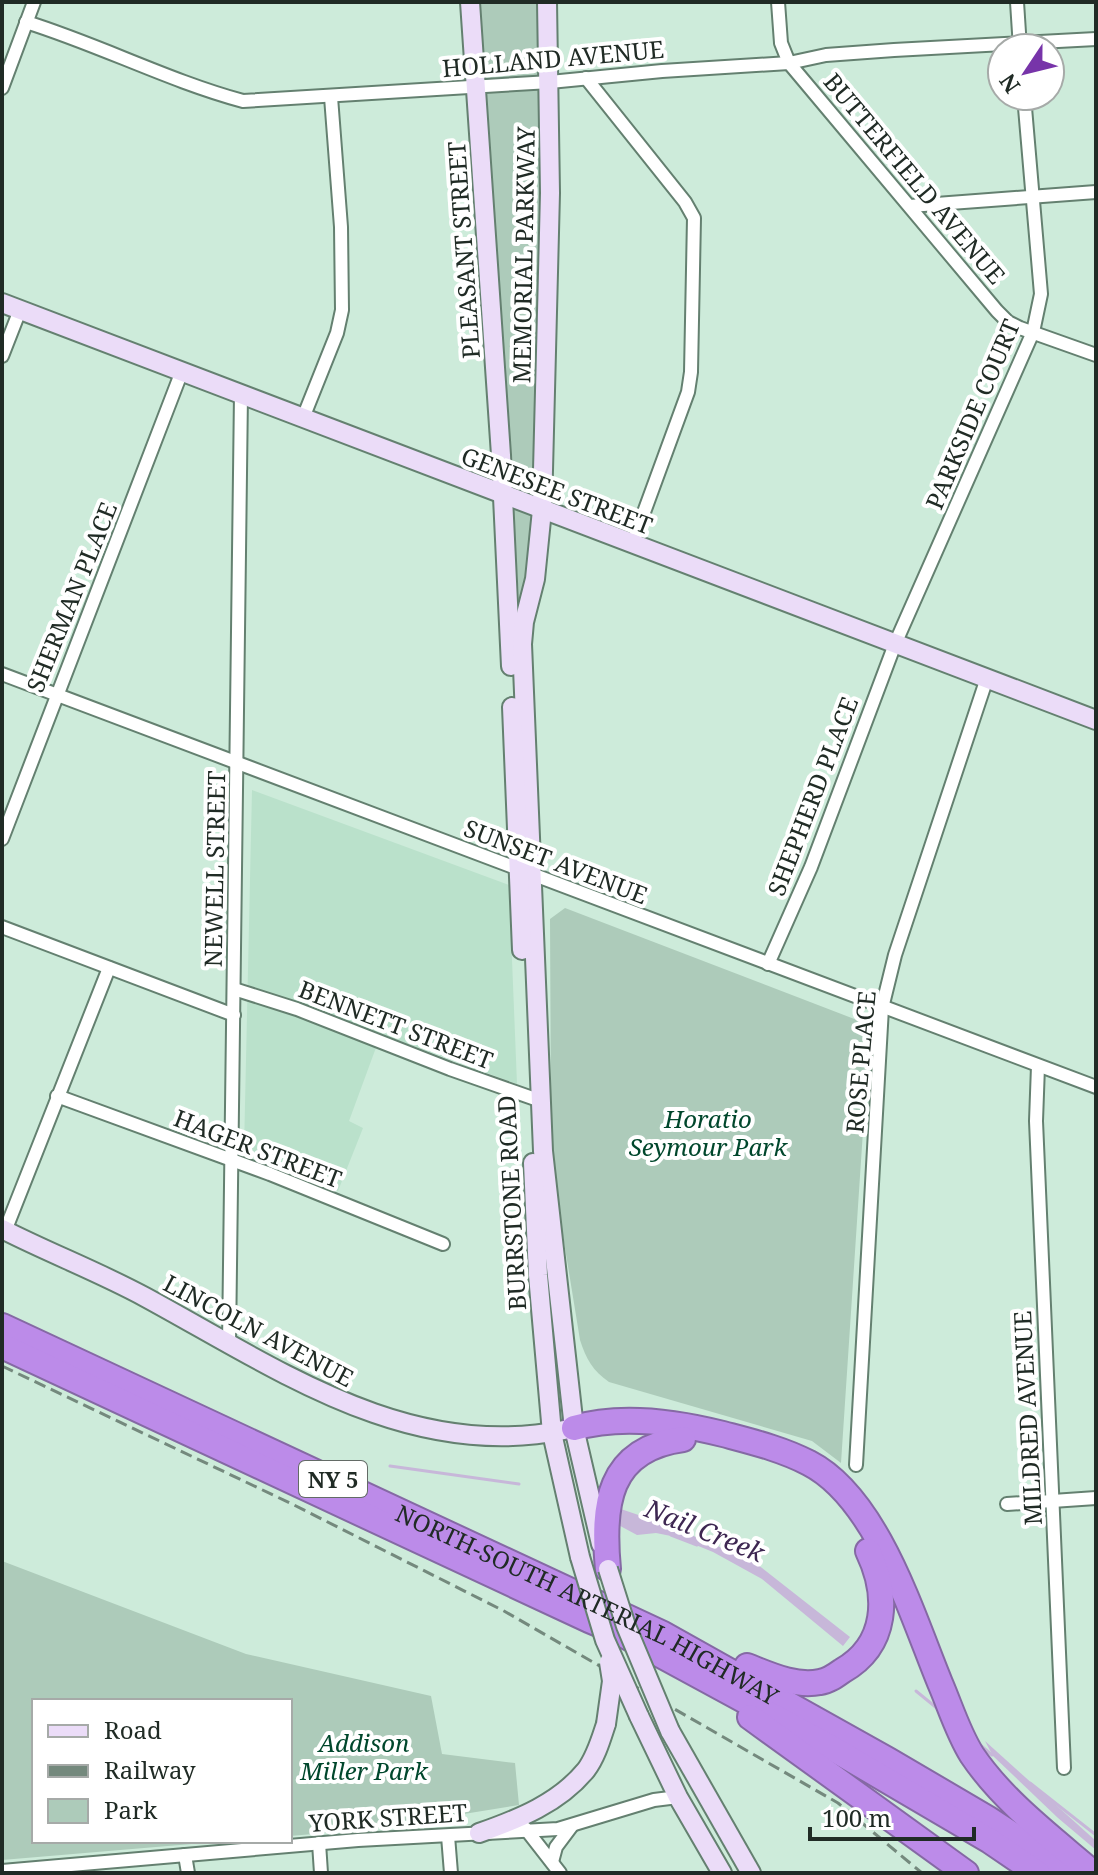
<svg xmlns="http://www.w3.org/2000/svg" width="1098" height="1875" font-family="'Noto Serif',serif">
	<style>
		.built { fill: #bae1cb }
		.green { fill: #adcbba }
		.water { fill: #c7b7d9 }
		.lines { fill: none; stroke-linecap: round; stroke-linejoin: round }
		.stream { stroke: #c7b7d9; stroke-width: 3 }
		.street-casing { stroke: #648070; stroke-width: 16 }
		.secondary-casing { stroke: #648070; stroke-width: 22 }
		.highway-casing { stroke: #8569a4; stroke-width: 28 }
		.street { stroke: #fff; stroke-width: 12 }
		.secondary { stroke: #ebdcf8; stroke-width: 18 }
		.highway { stroke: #bc8be9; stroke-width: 24 }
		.rail { stroke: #74897d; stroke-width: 3; stroke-dasharray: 12 6; stroke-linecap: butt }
		.secondary-bridge-casing { stroke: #648070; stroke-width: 22; stroke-linecap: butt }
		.secondary-bridge { stroke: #ebdcf8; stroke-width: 18 }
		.labels { text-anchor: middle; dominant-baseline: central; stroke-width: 8; stroke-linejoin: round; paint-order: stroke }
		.shield { fill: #fff; stroke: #636b66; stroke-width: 2 }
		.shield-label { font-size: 22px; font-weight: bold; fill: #202b25 }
		.street-label { font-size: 24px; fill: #202b25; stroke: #fff }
		.park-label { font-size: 24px; font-style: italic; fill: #00472c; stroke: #fff }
		.water-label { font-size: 26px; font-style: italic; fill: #3e2752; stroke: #fff }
	</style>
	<rect width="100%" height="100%" fill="#cdebda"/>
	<path class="built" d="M 252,790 L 509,885 L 517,1084 L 381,1034 L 349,1121 L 363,1128 L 338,1191 L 244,1150 Z"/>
	<g class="green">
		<path d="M 478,2 L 538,2 L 540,23 L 538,393 L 531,555 L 519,599 Z"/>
		<path d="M 565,908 L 870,1025 L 841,1463 L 812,1441 L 609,1382 C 593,1371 586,1359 580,1340 L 557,1199 L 551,1120 L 550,919 Z"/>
		<path d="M 2,1561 L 246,1654 L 431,1696 L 442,1754 L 515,1763 L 519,1805 L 371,1829 L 290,1836 L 290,1701 L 34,1701 L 34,1841 L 227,1841 L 2,1860 Z"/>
	</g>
	<g class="water">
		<path d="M 612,1506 L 665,1524 L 753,1561 L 850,1637 L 843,1646 L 762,1579 L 713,1552 L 676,1537 L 656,1533 L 637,1535 L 611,1521 Z"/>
		<path d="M 985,1741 L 1096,1841 L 1096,1850 L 1058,1818 L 993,1756 Z"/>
	</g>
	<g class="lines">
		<g class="stream">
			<path d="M 390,1466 L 519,1484"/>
			<path d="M 671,1535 L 697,1545"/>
			<path d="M 916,1691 L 938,1709"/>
			<path d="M 979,1744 L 992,1755"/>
			<path d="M 1030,1783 L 1096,1835"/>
		</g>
		<g class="street-casing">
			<g id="street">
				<path d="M 778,2 L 781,43 L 789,63 L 997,311 L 1008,322 L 1020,328 L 1096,355"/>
				<path d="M 1017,2 L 1020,48"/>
				<path d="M 26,22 C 100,45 169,81 243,101 L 550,82 L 662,71 L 789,63 L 826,55 L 894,50 L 1096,39"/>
				<path d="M 586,78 L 685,202 L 694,218 L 691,372 L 688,392 L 632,545"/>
				<path d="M 2,88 L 34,2"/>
				<path d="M 910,206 L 1096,192"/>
				<path d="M 2,356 L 20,310"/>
				<path d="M 303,418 L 337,333 L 342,310 L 341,227 L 331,97"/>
				<path d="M 2,674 L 1096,1087"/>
				<path d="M 2,839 L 182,371"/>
				<path d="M 2,927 L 234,1015"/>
				<path d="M 768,964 L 811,867 L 895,644 L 1033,332 L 1041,294 L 1024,96"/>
				<path d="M 234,989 L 297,1009 L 450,1069 L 541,1101"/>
				<path d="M 1038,1066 L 1036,1121 L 1064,1768"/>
				<path d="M 57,1096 L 270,1174 L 443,1244"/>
				<path d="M 5,1231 L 109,968"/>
				<path d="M 229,1344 L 241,394"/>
				<path d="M 856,1465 L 882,1008 L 895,955 L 987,678"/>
				<path d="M 1007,1504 L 1096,1498"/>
				<path d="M 525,1828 L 560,1873"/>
				<path d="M 448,1836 L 451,1873"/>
				<path d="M 319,1843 L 321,1873"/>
				<path d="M 185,1855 L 188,1873"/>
				<path d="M 552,1862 L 556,1847 L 571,1827"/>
				<path d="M 2,1871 L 358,1840 L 558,1829 L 654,1800 L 678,1797"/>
			</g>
		</g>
		<g class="secondary-casing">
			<g id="secondary">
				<path d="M 470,2 L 501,455 L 511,666"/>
				<path d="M 547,2 L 550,193 L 542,510 L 535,579 L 524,622 L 522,644 L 543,1151 L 574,1428 L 601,1544"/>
				<path d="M 2,303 L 1096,720"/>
				<path d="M 512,707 L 522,950"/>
				<path d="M 533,1163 L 538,1275 L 552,1433 L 580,1557"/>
				<path d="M 2,1229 C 49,1253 99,1272 145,1297 C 276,1368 408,1462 564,1430"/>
				<path d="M 639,1716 L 678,1797 L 722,1873"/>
				<path d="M 670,1731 L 751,1873"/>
				<path d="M 479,1833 C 519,1819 559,1803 586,1770 C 596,1757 601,1739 606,1724"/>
			</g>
		</g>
		<g class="highway-casing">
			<g id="highway">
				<path id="s1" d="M 2,1326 L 663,1634 L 888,1760 L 987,1818 L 1071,1873"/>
				<path d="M 2,1346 L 589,1620 L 620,1633 L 830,1747 L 990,1841 L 1037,1873"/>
				<path d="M 574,1428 C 621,1414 676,1422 723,1434 C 753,1442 782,1449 809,1463 C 877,1498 912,1615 940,1683 C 950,1706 958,1733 972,1755 C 1003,1801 1051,1837 1093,1873"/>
				<path d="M 608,1569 C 602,1506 607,1449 683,1439"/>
				<path d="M 747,1666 C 770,1675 795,1687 820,1682 C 828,1681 835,1676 842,1671 C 888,1645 889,1595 868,1551"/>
				<path d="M 750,1717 L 966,1873"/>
			</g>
		</g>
		<use href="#street" class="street"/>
		<use href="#secondary" class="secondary"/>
		<use href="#highway" class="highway"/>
		<path class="rail" d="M 2,1366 L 292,1504 L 504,1611 L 838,1803 L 922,1873"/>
		<g class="secondary-bridge-casing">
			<g id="secondary-bridge">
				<path d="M 580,1557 L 605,1640 L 639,1716"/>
				<path d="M 608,1569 L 626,1626 L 670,1731"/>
				<path d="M 606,1724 L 612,1681 L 609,1662"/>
			</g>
		</g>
		<use href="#secondary-bridge" class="secondary-bridge"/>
	</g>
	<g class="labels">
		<rect class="shield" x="299" y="1461" width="68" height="36" rx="6"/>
		<g class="shield-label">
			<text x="333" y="1479">NY 5</text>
		</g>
		<g class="street-label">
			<text transform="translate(553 58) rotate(-5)">HOLLAND AVENUE</text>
			<text transform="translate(915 178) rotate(50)">BUTTERFIELD AVENUE</text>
			<text transform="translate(463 250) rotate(-94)">PLEASANT STREET</text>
			<text transform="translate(523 255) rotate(-89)">MEMORIAL PARKWAY</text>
			<text transform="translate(972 414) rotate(-67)">PARKSIDE COURT</text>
			<text transform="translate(557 490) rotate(21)">GENESEE STREET</text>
			<text transform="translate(71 597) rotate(-68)">SHERMAN PLACE</text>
			<text transform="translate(812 796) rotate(-69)">SHEPHERD PLACE</text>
			<text transform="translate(556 861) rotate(21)">SUNSET AVENUE</text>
			<text transform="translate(214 869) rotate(-89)">NEWELL STREET</text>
			<text transform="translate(396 1024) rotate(21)">BENNETT STREET</text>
			<text transform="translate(860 1062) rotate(-85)">ROSE PLACE</text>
			<text transform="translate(258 1148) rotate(21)">HAGER STREET</text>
			<text transform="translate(511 1203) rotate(-93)">BURRSTONE ROAD</text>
			<text transform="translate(259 1330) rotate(28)">LINCOLN AVENUE</text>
			<text transform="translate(1027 1418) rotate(-93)">MILDRED AVENUE</text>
			<text stroke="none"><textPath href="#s1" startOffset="648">NORTH-SOUTH ARTERIAL HIGHWAY</textPath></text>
			<text transform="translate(388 1817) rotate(-4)">YORK STREET</text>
		</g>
		<g class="park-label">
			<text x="708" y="1118">Horatio<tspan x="708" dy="28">Seymour Park</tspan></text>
			<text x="364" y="1742">Addison<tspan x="364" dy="28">Miller Park</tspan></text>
		</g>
		<g class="water-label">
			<text transform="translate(705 1530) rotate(22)">Nail Creek</text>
		</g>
	</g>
	<rect width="1098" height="1875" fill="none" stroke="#202b25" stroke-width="8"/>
	<rect x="32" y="1699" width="260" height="144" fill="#ffffff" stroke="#a6aaa8" stroke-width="2"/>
	<rect x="48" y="1725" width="40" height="12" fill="#ebdcf8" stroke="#a6aaa8" stroke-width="2"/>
	<text x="104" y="1739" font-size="24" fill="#202b25">Road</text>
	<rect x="48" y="1765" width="40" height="12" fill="#74897d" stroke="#a6aaa8" stroke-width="2"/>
	<text x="104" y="1779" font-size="24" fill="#202b25">Railway</text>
	<rect x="48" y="1799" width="40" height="24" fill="#adcbba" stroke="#a6aaa8" stroke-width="2"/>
	<text x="104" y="1819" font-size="24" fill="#202b25">Park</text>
	<g transform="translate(1026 72) rotate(235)"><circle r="38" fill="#ffffff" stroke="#a6aaa8" stroke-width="2"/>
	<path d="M0-6L14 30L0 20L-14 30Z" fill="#7734a9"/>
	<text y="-12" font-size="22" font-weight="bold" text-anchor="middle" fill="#202b25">N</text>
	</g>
	<path d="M810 1827v12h164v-12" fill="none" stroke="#202b25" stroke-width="4"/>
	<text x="822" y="1827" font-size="24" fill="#202b25" stroke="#ffffff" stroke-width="6" paint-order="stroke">100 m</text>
</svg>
